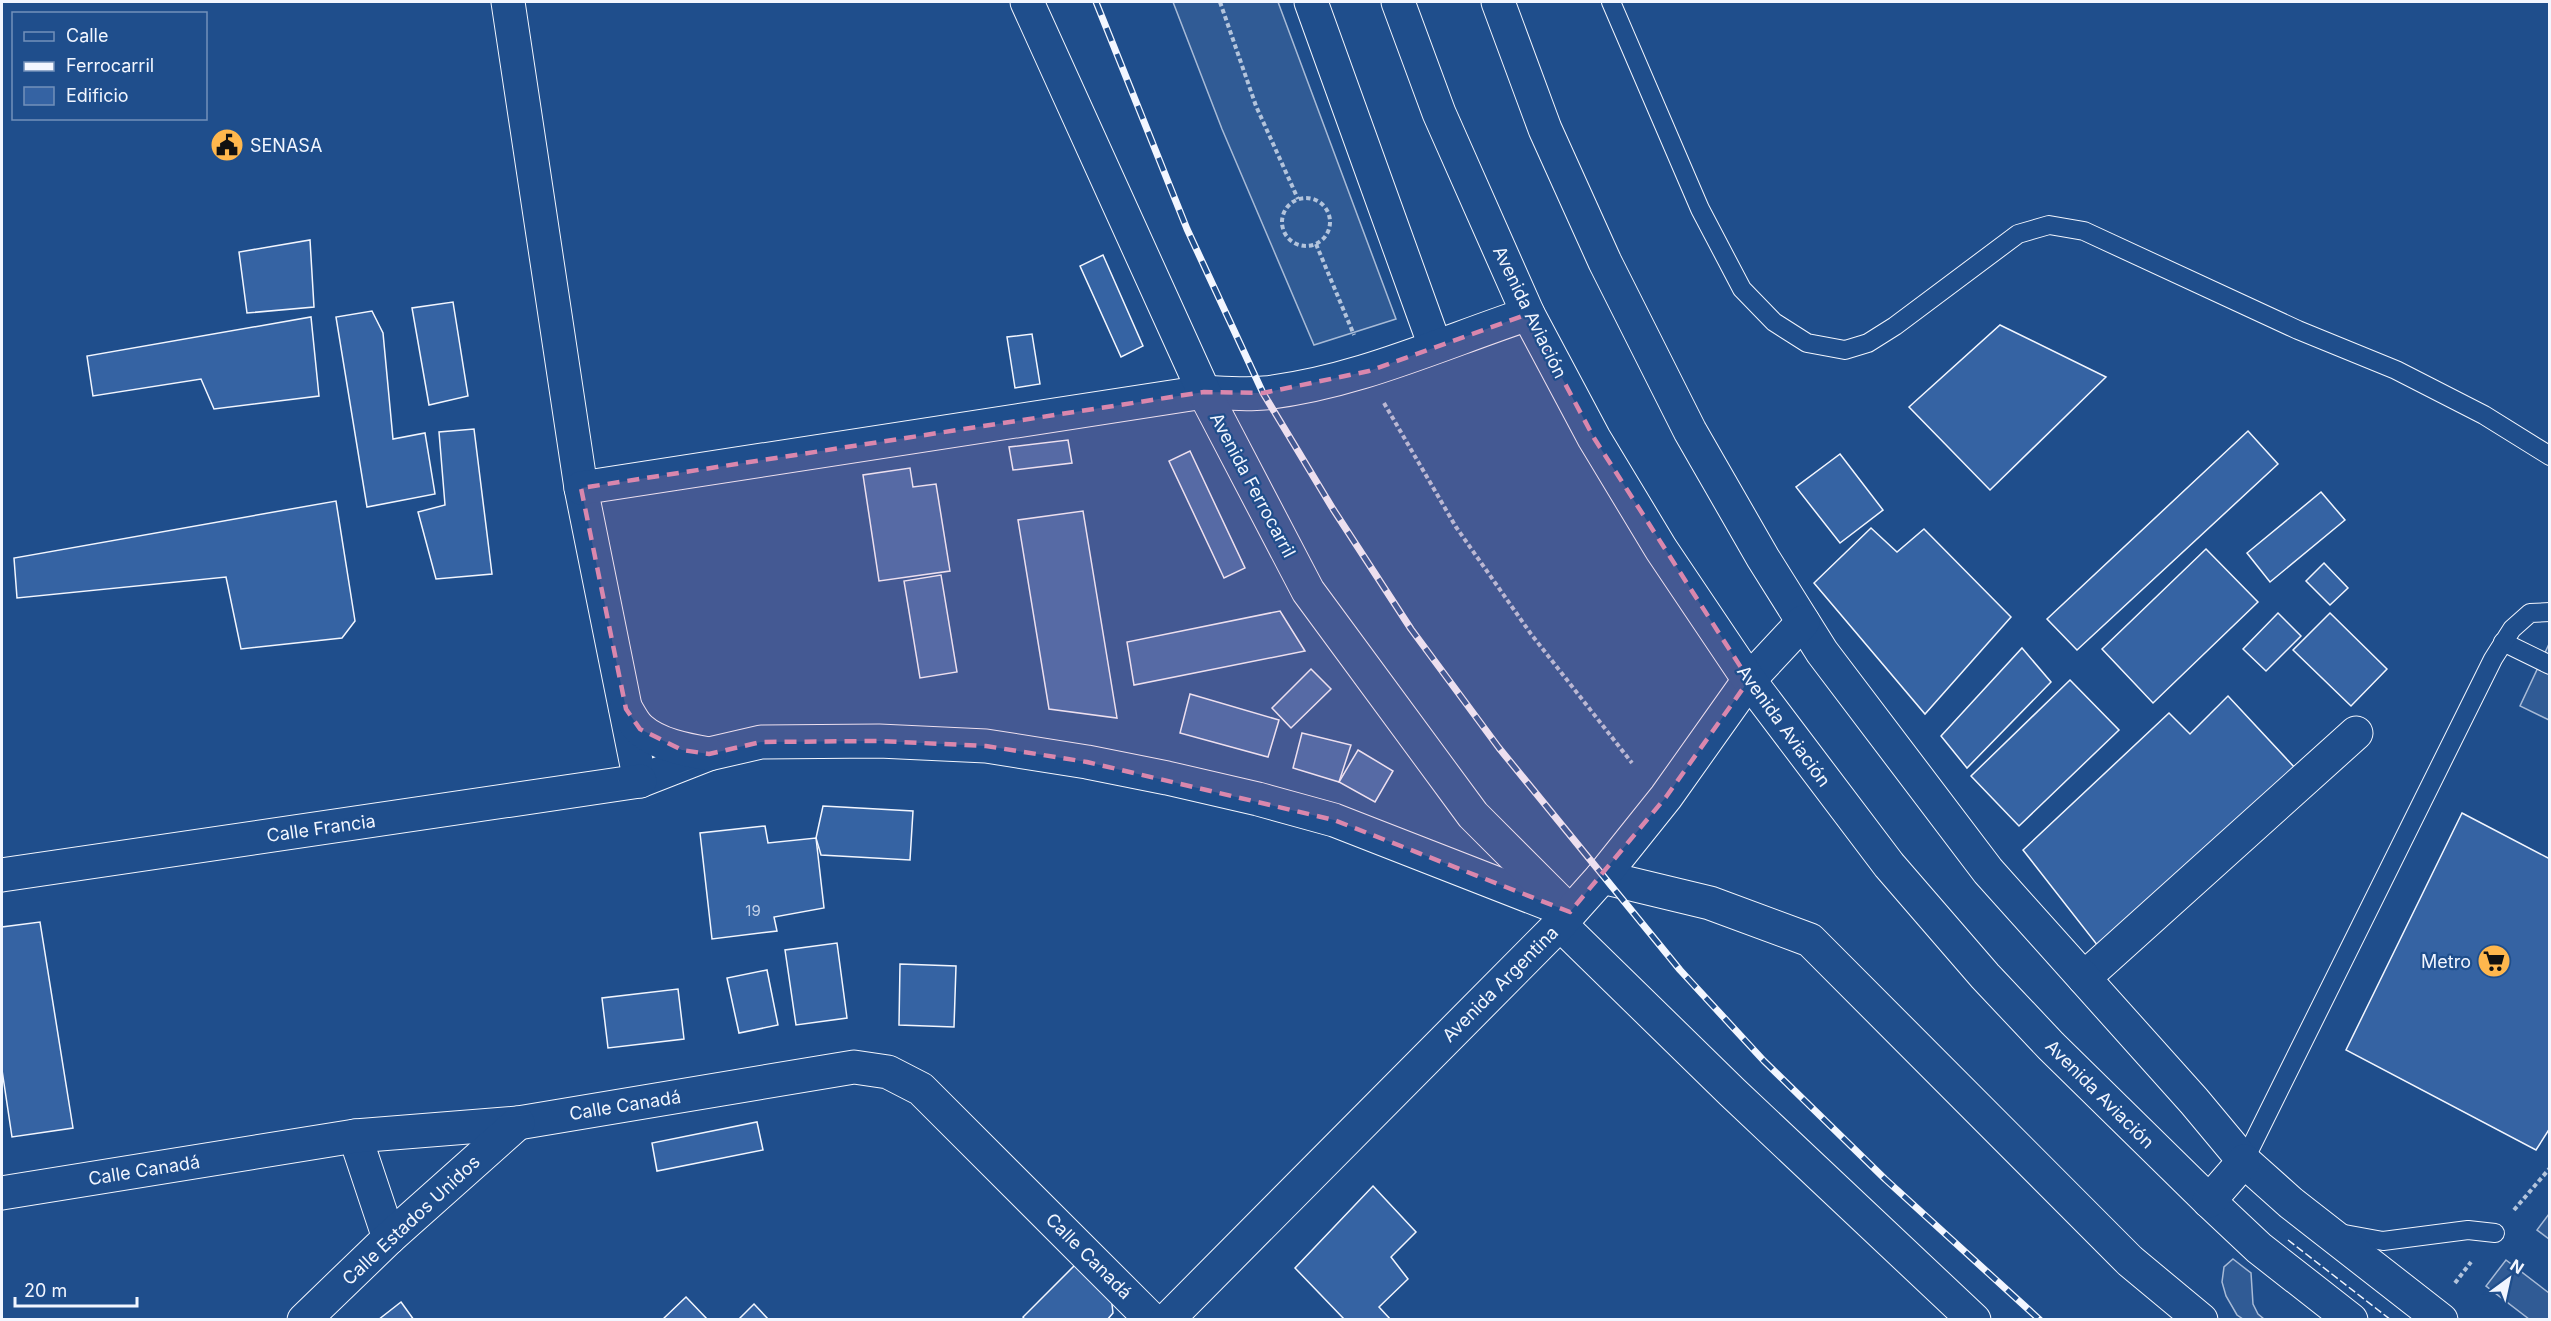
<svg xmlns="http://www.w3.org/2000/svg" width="2551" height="1321" font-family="Inter,sans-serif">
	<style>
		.built { fill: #305b95; stroke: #a8bbd7; stroke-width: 1.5 }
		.building { fill: #3563a3; stroke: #f2f6ff; stroke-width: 1.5 }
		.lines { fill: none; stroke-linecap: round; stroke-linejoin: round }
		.service-casing { stroke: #f2f6ff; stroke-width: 20 }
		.minor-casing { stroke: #f2f6ff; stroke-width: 35 }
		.tertiary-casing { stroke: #f2f6ff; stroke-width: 35 }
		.trunk-casing { stroke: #f2f6ff; stroke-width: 35 }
		.path { stroke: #b3c4dc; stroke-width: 4; stroke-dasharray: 4.5 3; stroke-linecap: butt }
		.service { stroke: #1f4e8c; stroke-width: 18 }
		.minor { stroke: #1f4e8c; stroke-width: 33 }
		.tertiary { stroke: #1f4e8c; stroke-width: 33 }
		.trunk { stroke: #1f4e8c; stroke-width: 33 }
		.rail-casing { stroke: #f2f6ff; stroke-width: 7 }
		.rail { stroke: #1f4e8c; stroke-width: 4.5; stroke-dasharray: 14; stroke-linecap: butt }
		.fence { stroke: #f2f6ff; stroke-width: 1.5; stroke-dasharray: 8 3; stroke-linecap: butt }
		.marked { fill: #da87ad; fill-opacity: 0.2; stroke: #da87ad; stroke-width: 4.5; stroke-dasharray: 12 8; stroke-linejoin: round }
		.labels { text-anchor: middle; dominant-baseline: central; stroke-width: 4.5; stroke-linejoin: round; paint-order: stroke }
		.number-label { font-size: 15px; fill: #c3d1e8 }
		.poi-label { font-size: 18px; fill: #f2f6ff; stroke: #1f4e8c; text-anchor: start }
		.street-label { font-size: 18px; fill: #f2f6ff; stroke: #1f4e8c }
	</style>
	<rect width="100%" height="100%" fill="#1f4e8c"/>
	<g class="built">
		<path d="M 1173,2 L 1278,2 L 1396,319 L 1314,345 L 1222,129 Z"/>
		<path d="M 2549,644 L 2549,720 L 2520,706 Z"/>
		<path d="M 2549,1214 L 2549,1239 L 2537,1230 Z"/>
		<path d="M 2233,1259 L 2251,1273 L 2253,1304 L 2258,1314 L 2264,1319 L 2243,1319 L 2237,1315 L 2226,1296 L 2222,1282 L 2224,1267 Z"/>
		<path d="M 2506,1260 L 2549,1293 L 2549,1319 L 2529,1319 L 2486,1286 Z"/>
	</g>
	<g class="building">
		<path d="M 310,240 L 314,307 L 247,313 L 239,252 Z"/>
		<path d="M 1103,255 L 1143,346 L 1121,357 L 1080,266 Z"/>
		<path d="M 453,302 L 468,396 L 429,405 L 412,308 Z"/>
		<path d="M 372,311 L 383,333 L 393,439 L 425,433 L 435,494 L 367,507 L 336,317 Z"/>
		<path d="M 311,317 L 319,396 L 214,409 L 201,379 L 93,396 L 87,356 Z"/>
		<path d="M 2000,325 L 2106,377 L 1990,490 L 1909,407 Z"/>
		<path d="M 1032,334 L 1040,384 L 1015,388 L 1007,337 Z"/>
		<path d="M 474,429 L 492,574 L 436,579 L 418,512 L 445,505 L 439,432 Z"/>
		<path d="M 2248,431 L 2278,464 L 2077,650 L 2047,619 Z"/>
		<path d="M 1068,440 L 1072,463 L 1013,470 L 1009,447 Z"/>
		<path d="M 1190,451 L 1245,568 L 1224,578 L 1169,461 Z"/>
		<path d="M 1840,454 L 1883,510 L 1840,543 L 1796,487 Z"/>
		<path d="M 910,468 L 913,487 L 936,484 L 950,571 L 879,581 L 863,475 Z"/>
		<path d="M 2321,492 L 2345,520 L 2270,582 L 2247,553 Z"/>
		<path d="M 336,501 L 355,621 L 342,638 L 241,649 L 226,577 L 17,598 L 14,558 Z"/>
		<path d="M 1083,511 L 1117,718 L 1049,709 L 1018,520 Z"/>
		<path d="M 1871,528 L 1897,552 L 1924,529 L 2011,617 L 1925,714 L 1814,583 Z"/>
		<path d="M 2206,549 L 2258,602 L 2153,703 L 2102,649 Z"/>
		<path d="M 2324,563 L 2348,588 L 2330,605 L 2306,581 Z"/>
		<path d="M 941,575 L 957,672 L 920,678 L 904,581 Z"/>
		<path d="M 1280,611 L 1305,651 L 1134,685 L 1127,642 Z"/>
		<path d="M 2278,613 L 2301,636 L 2266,671 L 2243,649 Z"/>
		<path d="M 2330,613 L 2387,669 L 2351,706 L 2293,650 Z"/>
		<path d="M 2022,648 L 2051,682 L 1967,768 L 1941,736 Z"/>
		<path d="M 1311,669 L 1331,689 L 1291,728 L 1272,708 Z"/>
		<path d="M 2070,680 L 2119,730 L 2019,826 L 1971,776 Z"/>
		<path d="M 1190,694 L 1279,720 L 1268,757 L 1180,733 Z"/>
		<path d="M 2228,696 L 2296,769 L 2098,946 L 2023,850 L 2169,713 L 2190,734 Z"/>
		<path d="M 1302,733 L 1351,745 L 1339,782 L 1293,768 Z"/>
		<path d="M 1358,750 L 1393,771 L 1375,802 L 1339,782 Z"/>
		<path d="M 823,806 L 913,811 L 910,860 L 821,855 L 816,838 Z"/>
		<path d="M 2462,813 L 2550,859 L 2550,1128 L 2536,1150 L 2346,1050 Z"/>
		<path d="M 765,826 L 768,843 L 816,838 L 824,908 L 774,917 L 777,931 L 712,939 L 700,833 Z"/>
		<path d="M 40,922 L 73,1128 L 12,1137 L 2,1070 L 2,927 Z"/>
		<path d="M 837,943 L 847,1018 L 796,1025 L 785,950 Z"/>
		<path d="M 900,964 L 956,966 L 954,1027 L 899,1025 Z"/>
		<path d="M 767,970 L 778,1025 L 739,1033 L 727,978 Z"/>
		<path d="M 678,989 L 684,1039 L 608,1048 L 602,998 Z"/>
		<path d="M 757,1122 L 763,1150 L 657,1171 L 652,1143 Z"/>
		<path d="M 1373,1186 L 1416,1232 L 1391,1257 L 1408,1279 L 1379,1307 L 1391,1320 L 1345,1320 L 1295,1268 Z"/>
		<path d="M 1076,1264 L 1111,1296 L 1113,1313 L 1107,1320 L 1025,1320 L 1023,1317 Z"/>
		<path d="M 686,1297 L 708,1320 L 662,1320 Z"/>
		<path d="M 401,1302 L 414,1320 L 378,1320 Z"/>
		<path d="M 754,1304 L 769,1320 L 738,1320 Z"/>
	</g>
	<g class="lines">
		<g class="service-casing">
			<g id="service">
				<path d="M 1611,2 L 1700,209 L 1742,289 L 1774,322 L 1807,343 L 1845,350 L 1868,343 L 1895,326 L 2018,234 L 2049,225 L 2084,231 L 2298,330 L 2396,370 L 2484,415 L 2550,456"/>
				<path d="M 2503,642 L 2550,665"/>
				<path d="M 2244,1161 L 2493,659 L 2512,629 L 2530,613 L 2550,612"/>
				<path d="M 2339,1233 L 2383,1241 L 2468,1230 L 2495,1233"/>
			</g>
		</g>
		<g class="minor-casing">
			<g id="minor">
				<path d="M 508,2 L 581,488 L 640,781 L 709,754 L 761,742 L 879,741 L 986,746 L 1087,762 L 1167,778 L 1258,799 L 1334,820 L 1570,912"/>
				<path d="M 1311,2 L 1435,346"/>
				<path d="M 581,488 L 1204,392 C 1223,393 1245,395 1264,393 C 1355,383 1441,343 1528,314"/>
				<path d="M 626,709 C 630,715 634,724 640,729 C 658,745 686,750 709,754"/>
				<path d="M 2,875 L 640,781"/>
				<path d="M 1602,877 L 1710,903 L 1810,940 L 2130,1261 L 2201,1320"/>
				<path d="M 1560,924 L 1732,1092 L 1974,1320"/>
				<path d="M 2084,978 L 2356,733"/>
				<path d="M 355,1136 L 389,1238"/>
				<path d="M 2,1193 L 355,1136 L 518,1123 L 854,1067 L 888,1072 L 921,1089 L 1152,1320"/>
				<path d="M 304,1320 L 389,1238 L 518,1123"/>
			</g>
		</g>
		<g class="tertiary-casing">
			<g id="tertiary">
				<path d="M 1027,2 L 1204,392 L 1308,591 L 1473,815 L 1570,912"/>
				<path d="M 1498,2 L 1545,129 L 1605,262 L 1690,431 L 1763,558 L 1822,652 L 1988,871 L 2194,1101 L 2244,1161 L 2291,1203 L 2441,1320"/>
				<path d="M 1167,1320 L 1560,924 L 1602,877 L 1666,797 L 1749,680 L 1803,622"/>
			</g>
		</g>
		<g class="trunk-casing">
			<g id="trunk">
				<path d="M 1398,2 L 1439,113 L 1528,314 L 1594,438 L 1661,549 L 1749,680 L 1889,865 L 1985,976 L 2051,1046 L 2209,1201 L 2259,1248 L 2351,1320"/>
				<path d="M 2209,1201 L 2244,1161"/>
			</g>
		</g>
		<g class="path">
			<path d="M 1220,2 L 1256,106 L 1298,199"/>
			<circle cx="1306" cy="222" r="24"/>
			<path d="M 1316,244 L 1354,335"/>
			<path d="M 1384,403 L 1456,527 L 1531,634 L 1632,763"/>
			<path d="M 2514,1210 L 2550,1168"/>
			<path d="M 2455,1283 L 2471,1262"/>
		</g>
		<use href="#service" class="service"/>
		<use href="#minor" class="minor"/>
		<use href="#tertiary" class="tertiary"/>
		<use href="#trunk" class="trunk"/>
		<g class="rail-casing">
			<path id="rail" d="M 1096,2 L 1187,229 L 1263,393 L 1333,509 L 1411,629 L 1499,748 L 1680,970 L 1764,1061 L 1885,1179 L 2040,1320"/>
		</g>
		<use href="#rail" class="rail"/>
		<path class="fence" d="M 2288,1240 L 2391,1320"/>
	</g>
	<path class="marked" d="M 1528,314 L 1594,438 L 1749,680 L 1666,797 L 1570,912 L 1334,820 L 1087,762 L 986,746 L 879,741 L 761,742 L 709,754 L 682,750 L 640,729 L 626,709 L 581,488 L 1204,392 L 1263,393 L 1369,371 Z"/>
	<defs>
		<g id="civic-disc" transform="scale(1.725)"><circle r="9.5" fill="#ffb74d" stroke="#1f4e8c"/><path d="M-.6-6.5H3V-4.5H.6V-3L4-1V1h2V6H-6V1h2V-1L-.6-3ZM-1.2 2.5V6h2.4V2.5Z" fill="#111"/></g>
		<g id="supermarket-disc" transform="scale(1.725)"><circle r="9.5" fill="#ffb74d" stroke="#1f4e8c"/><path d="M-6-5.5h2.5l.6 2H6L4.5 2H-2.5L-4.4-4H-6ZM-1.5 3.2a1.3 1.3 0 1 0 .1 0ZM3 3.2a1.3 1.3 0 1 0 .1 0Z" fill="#111"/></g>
	</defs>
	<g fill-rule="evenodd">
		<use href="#civic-disc" x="227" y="145"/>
		<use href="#supermarket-disc" x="2494" y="961"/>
	</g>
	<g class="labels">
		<g class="number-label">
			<text x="753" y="910">19</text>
		</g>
		<g class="poi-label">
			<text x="250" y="145">SENASA</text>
			<text x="2471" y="961" text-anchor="end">Metro</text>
		</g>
		<g class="street-label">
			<text transform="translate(1530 312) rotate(64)">Avenida Aviación</text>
			<text transform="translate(1253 485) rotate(62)">Avenida Ferrocarril</text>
			<text transform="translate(1784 726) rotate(54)">Avenida Aviación</text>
			<text transform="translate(321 828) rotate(-8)">Calle Francia</text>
			<text transform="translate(1500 984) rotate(-45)">Avenida Argentina</text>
			<text transform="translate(2100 1094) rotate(45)">Avenida Aviación</text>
			<text transform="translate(625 1105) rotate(-9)">Calle Canadá</text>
			<text transform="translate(144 1170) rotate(-9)">Calle Canadá</text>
			<text transform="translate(411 1220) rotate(-43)">Calle Estados Unidos</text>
			<text transform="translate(1089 1256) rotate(45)">Calle Canadá</text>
		</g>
	</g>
	<rect width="2551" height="1321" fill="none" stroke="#f2f6ff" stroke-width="6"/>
	<rect x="12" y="12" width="195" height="108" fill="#1f4e8c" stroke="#7391ba" stroke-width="1.5"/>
	<rect x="24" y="32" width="30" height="9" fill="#1f4e8c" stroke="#7391ba" stroke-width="1.5"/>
	<text x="66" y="42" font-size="18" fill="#f2f6ff">Calle</text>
	<rect x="24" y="62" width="30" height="9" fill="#f2f6ff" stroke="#7391ba" stroke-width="1.5"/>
	<text x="66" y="72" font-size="18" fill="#f2f6ff">Ferrocarril</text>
	<rect x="24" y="87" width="30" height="18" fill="#3563a3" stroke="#7391ba" stroke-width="1.5"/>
	<text x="66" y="102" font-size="18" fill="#f2f6ff">Edificio</text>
	<g transform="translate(2509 1279) rotate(33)" stroke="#1f4e8c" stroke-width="4.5" paint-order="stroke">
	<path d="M0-4.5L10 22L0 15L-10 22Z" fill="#f2f6ff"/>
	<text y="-9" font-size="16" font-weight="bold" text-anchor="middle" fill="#f2f6ff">N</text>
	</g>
	<path d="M15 1297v9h122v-9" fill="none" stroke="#f2f6ff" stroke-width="3"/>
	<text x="24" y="1297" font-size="18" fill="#f2f6ff" stroke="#1f4e8c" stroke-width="4.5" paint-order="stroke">20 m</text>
</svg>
